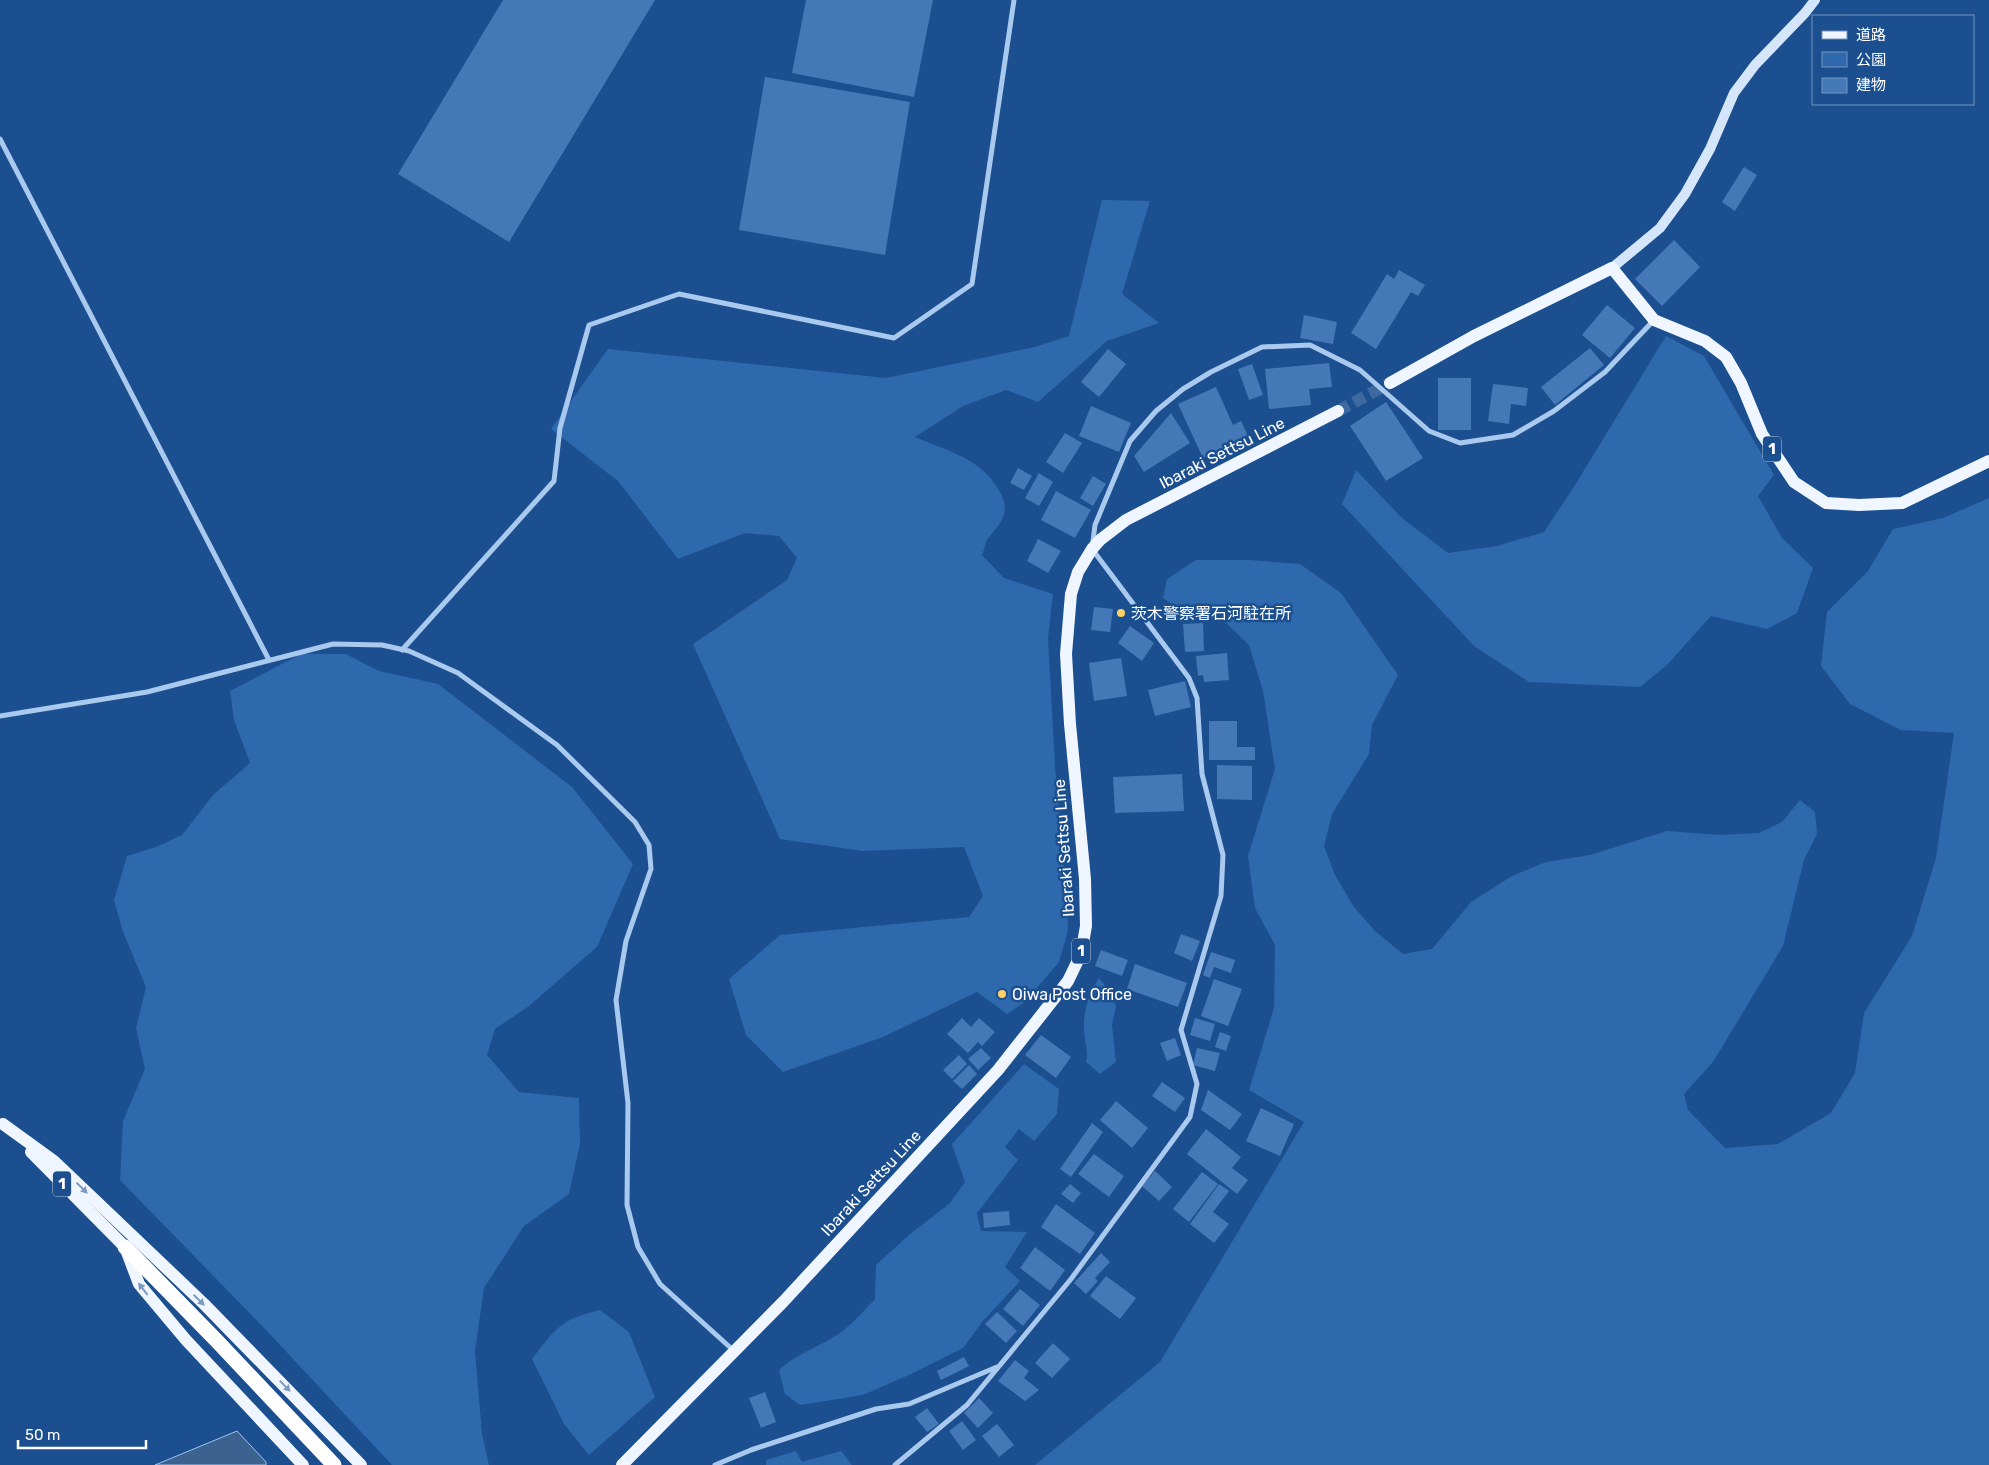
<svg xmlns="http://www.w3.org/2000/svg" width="1989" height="1465" font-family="Rubik,'Noto Sans JP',sans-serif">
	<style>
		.green { fill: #2e69ad }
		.water { fill: #3c6290; stroke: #9cc4f0 }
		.building { fill: #4478b7 }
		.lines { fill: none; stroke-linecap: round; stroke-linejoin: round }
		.primary-tunnel { stroke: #3d69a0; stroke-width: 12; stroke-dasharray: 12 6; stroke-linecap: butt }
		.minor { stroke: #a9c9ee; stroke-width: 5 }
		.secondary { stroke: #d6e6fa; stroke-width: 10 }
		.primary { stroke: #f0f6ff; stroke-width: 12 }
		.motorway { stroke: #fff; stroke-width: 15 }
		.oneway { fill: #7b9ac1 }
		.poi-dot { fill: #ffd166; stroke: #1b4f8f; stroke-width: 2 }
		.labels { text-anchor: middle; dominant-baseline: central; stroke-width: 5; stroke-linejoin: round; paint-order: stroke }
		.shield { fill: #1b4f8f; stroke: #bbcadd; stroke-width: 1 }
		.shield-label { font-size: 15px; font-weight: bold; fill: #fff }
		.street-label { font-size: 16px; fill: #fff; stroke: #1b4f8f }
		.poi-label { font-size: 16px; fill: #fff; stroke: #1b4f8f; text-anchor: start }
	</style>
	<rect width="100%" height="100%" fill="#1b4f8f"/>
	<g class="green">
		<path d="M 1102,200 L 1150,201 L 1122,294 L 1159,323 L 1107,341 L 1038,402 L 1006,390 L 963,406 L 915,437 C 947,451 982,458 1000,492 C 1004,499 1006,506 1004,514 C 1001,525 993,531 987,540 C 985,545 984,550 982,555 L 1004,578 L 1053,594 L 1048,638 L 1055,766 L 1067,897 L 1068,931 L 1059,962 L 1025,1002 L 1007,1014 L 977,992 L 883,1037 L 783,1072 L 746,1035 L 729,979 L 780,935 L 969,917 L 983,896 L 964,847 L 863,851 L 780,839 L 693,644 L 787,580 L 797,558 L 779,536 L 745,533 L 678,559 L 618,481 L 551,429 L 608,349 L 886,378 L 1035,347 L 1069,336 Z"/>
		<path d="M 1666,336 L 1704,356 L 1774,475 L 1758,496 L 1782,538 L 1813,568 L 1797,613 L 1767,629 L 1711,616 L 1667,665 L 1640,687 L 1529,682 L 1474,646 L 1342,504 L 1356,470 L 1402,518 L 1448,553 L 1497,546 L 1544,532 L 1575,485 Z"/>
		<path d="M 1989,498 L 1989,1465 L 1035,1465 L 1160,1362 L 1304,1122 L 1249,1090 L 1274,1008 L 1275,945 L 1255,908 L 1248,856 L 1275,769 L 1263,691 L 1249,645 L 1224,621 L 1182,611 L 1163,598 L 1167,579 L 1196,560 L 1249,560 L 1300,564 L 1341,593 L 1398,675 L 1372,725 L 1369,754 L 1332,814 L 1324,846 L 1335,875 L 1354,907 L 1375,931 L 1403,954 L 1432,949 L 1471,902 L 1512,876 L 1546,862 L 1590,855 L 1667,831 L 1720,835 L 1759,833 L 1782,822 L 1800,800 L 1815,812 L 1817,834 L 1804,860 L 1783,946 L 1713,1062 L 1684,1094 L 1688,1110 L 1725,1148 L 1778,1144 L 1831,1113 L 1855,1073 L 1864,1013 L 1912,936 L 1936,858 L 1954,733 L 1901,730 L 1850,704 L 1821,666 L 1827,612 L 1868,571 L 1893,529 L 1943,518 Z"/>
		<path d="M 301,654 L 346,654 L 379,671 L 438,684 L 572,787 L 633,864 L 597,947 L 529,1006 L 495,1029 L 487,1055 L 519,1092 L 579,1098 L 580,1144 L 569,1194 L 524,1226 L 484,1288 L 475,1351 L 482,1434 L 489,1465 L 392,1465 L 266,1330 L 120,1180 L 123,1121 L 145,1069 L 136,1028 L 146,987 L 123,932 L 114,900 L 127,856 L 156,847 L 182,835 L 213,795 L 250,763 L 234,720 L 230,691 Z"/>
		<path d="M 1099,978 L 1110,992 L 1116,1006 L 1112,1025 L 1116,1062 L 1100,1074 L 1086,1062 C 1089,1051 1084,1041 1084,1030 C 1083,1011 1089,993 1099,978 Z"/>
		<path d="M 1024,1064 L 1059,1089 L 1057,1114 L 1034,1141 L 1019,1129 L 1005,1147 L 1018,1160 L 977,1213 L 981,1231 L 1027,1232 L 1005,1267 L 1020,1281 L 983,1321 L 963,1348 L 911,1374 L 863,1395 L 800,1405 L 785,1394 L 779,1370 C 798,1352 824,1346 845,1329 C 856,1320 865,1309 875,1299 L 876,1265 L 909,1235 L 950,1203 L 965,1182 L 952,1144 Z"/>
		<path d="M 600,1310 L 629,1332 L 655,1397 L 589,1455 L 564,1424 L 532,1359 C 556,1328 561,1319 600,1310 Z"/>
		<path d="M 796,1451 L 802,1462 L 841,1451 L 852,1465 L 766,1465 L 766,1460 Z"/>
	</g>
	<path class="water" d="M 237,1431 L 266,1462 L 266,1465 L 155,1465 Z"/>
	<g class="building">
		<path d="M 503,0 L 655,0 L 509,242 L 398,174 Z"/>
		<path d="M 806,0 L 933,0 L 914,97 L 792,73 Z"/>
		<path d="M 765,77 L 910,102 L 885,255 L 739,230 Z"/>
		<path d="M 1744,167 L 1757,175 L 1735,211 L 1722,202 Z"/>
		<path d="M 1674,240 L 1700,267 L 1662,306 L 1635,279 Z"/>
		<path d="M 1399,270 L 1425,285 L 1418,296 L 1411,292 L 1376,349 L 1351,333 L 1387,274 L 1394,279 Z"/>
		<path d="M 1607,305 L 1635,328 L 1610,358 L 1582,335 Z"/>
		<path d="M 1304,315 L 1337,322 L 1333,344 L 1300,338 Z"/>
		<path d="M 1590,348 L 1604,365 L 1555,405 L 1541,387 Z"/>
		<path d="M 1108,349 L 1126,364 L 1099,397 L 1081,382 Z"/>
		<path d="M 1329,363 L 1332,387 L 1309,389 L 1311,405 L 1269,409 L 1265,369 Z"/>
		<path d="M 1252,364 L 1263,395 L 1249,400 L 1238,369 Z"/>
		<rect x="1438" y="378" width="33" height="52"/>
		<path d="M 1493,384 L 1528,388 L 1526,406 L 1511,404 L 1509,424 L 1488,421 Z"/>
		<path d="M 1216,387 L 1233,425 L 1241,421 L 1249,438 L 1203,458 L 1178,404 Z"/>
		<path d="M 1386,402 L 1423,458 L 1386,481 L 1350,426 Z"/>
		<path d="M 1091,406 L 1131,423 L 1119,452 L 1079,436 Z"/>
		<path d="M 1171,413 L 1190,443 L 1144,472 L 1134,456 Z"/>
		<path d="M 1065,433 L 1082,443 L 1063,473 L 1046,462 Z"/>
		<path d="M 1018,468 L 1032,476 L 1024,490 L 1010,483 Z"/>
		<path d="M 1039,473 L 1053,482 L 1039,506 L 1025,498 Z"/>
		<path d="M 1093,476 L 1106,484 L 1093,506 L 1080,498 Z"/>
		<path d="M 1056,491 L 1091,510 L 1075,538 L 1041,520 Z"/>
		<path d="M 1038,539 L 1061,551 L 1048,573 L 1027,561 Z"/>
		<path d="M 1094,607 L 1113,609 L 1110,632 L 1091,630 Z"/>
		<path d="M 1203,623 L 1204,651 L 1185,652 L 1183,624 Z"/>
		<path d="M 1130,626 L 1154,643 L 1142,661 L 1118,643 Z"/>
		<path d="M 1227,653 L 1229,680 L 1204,682 L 1203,675 L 1198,676 L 1196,656 Z"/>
		<path d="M 1121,658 L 1127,696 L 1094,701 L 1089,663 Z"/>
		<path d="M 1185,681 L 1191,707 L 1155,716 L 1148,690 Z"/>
		<path d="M 1209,721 L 1237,721 L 1237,747 L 1255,747 L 1255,760 L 1209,760 Z"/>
		<path d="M 1217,765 L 1252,766 L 1252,800 L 1217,799 Z"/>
		<path d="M 1182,774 L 1184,811 L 1115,813 L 1113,777 Z"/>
		<path d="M 1181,934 L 1200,941 L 1192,961 L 1174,953 Z"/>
		<path d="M 1101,950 L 1128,960 L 1122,976 L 1095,966 Z"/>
		<path d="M 1211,952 L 1235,960 L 1231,973 L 1214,967 L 1210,978 L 1203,975 Z"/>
		<path d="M 1135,964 L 1187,983 L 1178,1007 L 1127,989 Z"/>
		<path d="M 1214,979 L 1242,989 L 1228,1026 L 1201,1016 Z"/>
		<path d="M 962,1018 L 971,1027 L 979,1018 L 995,1032 L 982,1046 L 978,1042 L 968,1053 L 947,1034 Z"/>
		<path d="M 1195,1018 L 1215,1024 L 1210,1041 L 1190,1035 Z"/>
		<path d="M 1220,1032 L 1231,1036 L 1226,1051 L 1215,1047 Z"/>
		<path d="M 1041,1035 L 1071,1057 L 1056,1078 L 1025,1055 Z"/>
		<path d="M 1175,1038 L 1181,1055 L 1167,1061 L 1160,1043 Z"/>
		<path d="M 981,1048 L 991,1058 L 978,1070 L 968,1059 Z"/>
		<path d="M 1197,1048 L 1220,1053 L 1215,1071 L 1193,1065 Z"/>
		<path d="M 959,1055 L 967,1064 L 952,1079 L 943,1070 Z"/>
		<path d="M 969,1065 L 977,1074 L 962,1089 L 953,1081 Z"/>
		<path d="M 1162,1082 L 1185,1098 L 1175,1112 L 1152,1096 Z"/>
		<path d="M 1208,1090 L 1242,1114 L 1230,1130 L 1201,1110 Z"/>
		<path d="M 1116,1101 L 1148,1128 L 1132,1148 L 1100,1120 Z"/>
		<path d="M 1261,1108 L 1294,1124 L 1280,1156 L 1246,1141 Z"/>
		<path d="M 1092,1123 L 1103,1132 L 1071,1177 L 1060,1169 Z"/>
		<path d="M 1206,1129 L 1241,1157 L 1232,1168 L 1248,1180 L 1237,1194 L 1187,1154 Z"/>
		<path d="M 1094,1154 L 1124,1176 L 1109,1197 L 1078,1174 Z"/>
		<path d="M 1155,1171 L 1172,1187 L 1159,1201 L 1142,1186 Z"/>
		<path d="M 1202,1172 L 1218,1184 L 1189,1222 L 1173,1209 Z"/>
		<path d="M 1070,1184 L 1081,1193 L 1073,1203 L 1061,1194 Z"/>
		<path d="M 1219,1184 L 1229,1191 L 1213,1212 L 1229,1224 L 1214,1243 L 1190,1224 Z"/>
		<path d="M 1056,1204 L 1095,1233 L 1080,1254 L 1041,1227 Z"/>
		<path d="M 1009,1211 L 1010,1225 L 984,1228 L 983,1213 Z"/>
		<path d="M 1035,1247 L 1065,1270 L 1050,1291 L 1020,1268 Z"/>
		<path d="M 1101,1253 L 1110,1262 L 1095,1278 L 1098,1281 L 1086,1294 L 1074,1283 Z"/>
		<path d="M 1106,1276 L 1136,1298 L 1120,1319 L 1090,1296 Z"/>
		<path d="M 1020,1289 L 1040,1305 L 1023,1326 L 1003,1309 Z"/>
		<path d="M 997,1312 L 1017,1331 L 1006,1343 L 985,1324 Z"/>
		<path d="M 1053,1343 L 1070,1359 L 1052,1378 L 1035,1363 Z"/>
		<path d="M 964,1357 L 969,1366 L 941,1380 L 937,1371 Z"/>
		<path d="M 1015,1360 L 1029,1371 L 1024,1378 L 1039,1390 L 1025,1401 L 998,1381 Z"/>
		<path d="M 765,1392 L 776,1422 L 761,1428 L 749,1398 Z"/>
		<path d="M 979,1398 L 993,1413 L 978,1428 L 964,1413 Z"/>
		<path d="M 927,1408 L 939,1424 L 927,1432 L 915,1417 Z"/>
		<path d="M 962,1421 L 976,1440 L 963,1450 L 949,1431 Z"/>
		<path d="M 997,1424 L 1014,1445 L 999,1457 L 982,1436 Z"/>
	</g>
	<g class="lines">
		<path class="primary-tunnel" d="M 1338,411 L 1390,383"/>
		<g class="minor">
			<path d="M 0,139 L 269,660"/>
			<path d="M 402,650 L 554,481 L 560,428 L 589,325 L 679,294 L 894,338 L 972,284 L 1014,0"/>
			<path d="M 0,716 L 147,692 L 333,644 L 382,645 L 409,651 L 458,673 L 557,745 L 635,822 L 649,845 L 651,869 L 626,941 L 616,1000 L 628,1103 L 627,1205 L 638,1247 L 660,1284 L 733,1350"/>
			<path d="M 715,1465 L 751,1450 L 876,1409 L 909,1404 L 997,1367"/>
			<path d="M 895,1465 L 967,1405 L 1071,1279 L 1190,1117 L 1197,1084 L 1181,1030 L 1221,896 L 1223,855 L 1202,774 L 1197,698 L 1189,678 L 1092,549 L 1095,525 L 1130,441 L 1156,411 L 1183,389 L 1211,372 L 1262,347 L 1310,345 L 1360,370 L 1429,431 L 1460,443 L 1513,435 L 1554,411 L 1605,372 L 1654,320"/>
		</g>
		<path class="secondary" d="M 1612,268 L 1660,228 L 1685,194 L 1710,149 L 1734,93 L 1755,65 L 1805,13 L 1815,0"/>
		<g class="primary">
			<path d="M 1390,383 L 1474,336 L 1612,268 L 1654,320 L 1705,341 L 1726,357 L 1741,383 L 1762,434 L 1794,482 L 1826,503 L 1859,505 L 1902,503 L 1989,461"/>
			<path d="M 3,1124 L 54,1161 L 204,1304 L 361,1465"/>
			<path d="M 31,1152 L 125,1247 L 139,1284 L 186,1340 L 303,1465"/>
			<path d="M 622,1465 L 783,1302 L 998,1070 L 1068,981 L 1081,954 L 1086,926 L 1085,879 L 1070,724 L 1066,654 L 1071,594 L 1078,572 L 1092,549 L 1100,540 L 1126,520 L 1338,411"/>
		</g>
		<path class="motorway" d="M 125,1247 L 216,1340 L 334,1465"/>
	</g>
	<defs><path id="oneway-solid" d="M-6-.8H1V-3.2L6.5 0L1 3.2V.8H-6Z" transform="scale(1.25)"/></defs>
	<g class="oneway">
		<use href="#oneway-solid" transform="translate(82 1188) rotate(44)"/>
		<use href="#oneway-solid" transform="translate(143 1289) rotate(-128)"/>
		<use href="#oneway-solid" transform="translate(199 1300) rotate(44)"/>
		<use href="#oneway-solid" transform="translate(285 1386) rotate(46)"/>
	</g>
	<g class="poi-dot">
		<circle cx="1121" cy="613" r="5"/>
		<circle cx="1002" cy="994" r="5"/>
	</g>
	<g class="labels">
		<g class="shield">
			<rect x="1763" y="436.5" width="18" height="25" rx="4"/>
			<rect x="1072" y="938.5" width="18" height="25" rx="4"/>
			<rect x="53" y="1171.5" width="18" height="25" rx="4"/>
		</g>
		<g class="shield-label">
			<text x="1772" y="449">1</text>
			<text x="1081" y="951">1</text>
			<text x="62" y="1184">1</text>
		</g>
		<g class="street-label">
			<text transform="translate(1222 453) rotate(-27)">Ibaraki Settsu Line</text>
			<text transform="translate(1064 848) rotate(-94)">Ibaraki Settsu Line</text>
			<text transform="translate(871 1183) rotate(-47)">Ibaraki Settsu Line</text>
		</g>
		<g class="poi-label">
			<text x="1131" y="613">茨木警察署石河駐在所</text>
			<text x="1012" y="994">Oiwa Post Office</text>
		</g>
	</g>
	<rect x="1812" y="15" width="162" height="90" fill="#1b4f8f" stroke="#7695bc"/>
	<rect x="1822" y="31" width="25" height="8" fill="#f0f6ff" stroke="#7695bc"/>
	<text x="1856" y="40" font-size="15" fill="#ffffff">道路</text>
	<rect x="1822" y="52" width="25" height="15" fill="#2e69ad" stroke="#7695bc"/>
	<text x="1856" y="65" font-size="15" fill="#ffffff">公園</text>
	<rect x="1822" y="78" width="25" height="15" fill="#4478b7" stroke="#7695bc"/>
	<text x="1856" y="90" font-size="15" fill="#ffffff">建物</text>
	<path d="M18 1440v8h128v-8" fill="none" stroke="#ffffff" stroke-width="2.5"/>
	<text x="25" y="1440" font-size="15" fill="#ffffff" stroke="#1b4f8f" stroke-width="4" paint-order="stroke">50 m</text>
</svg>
